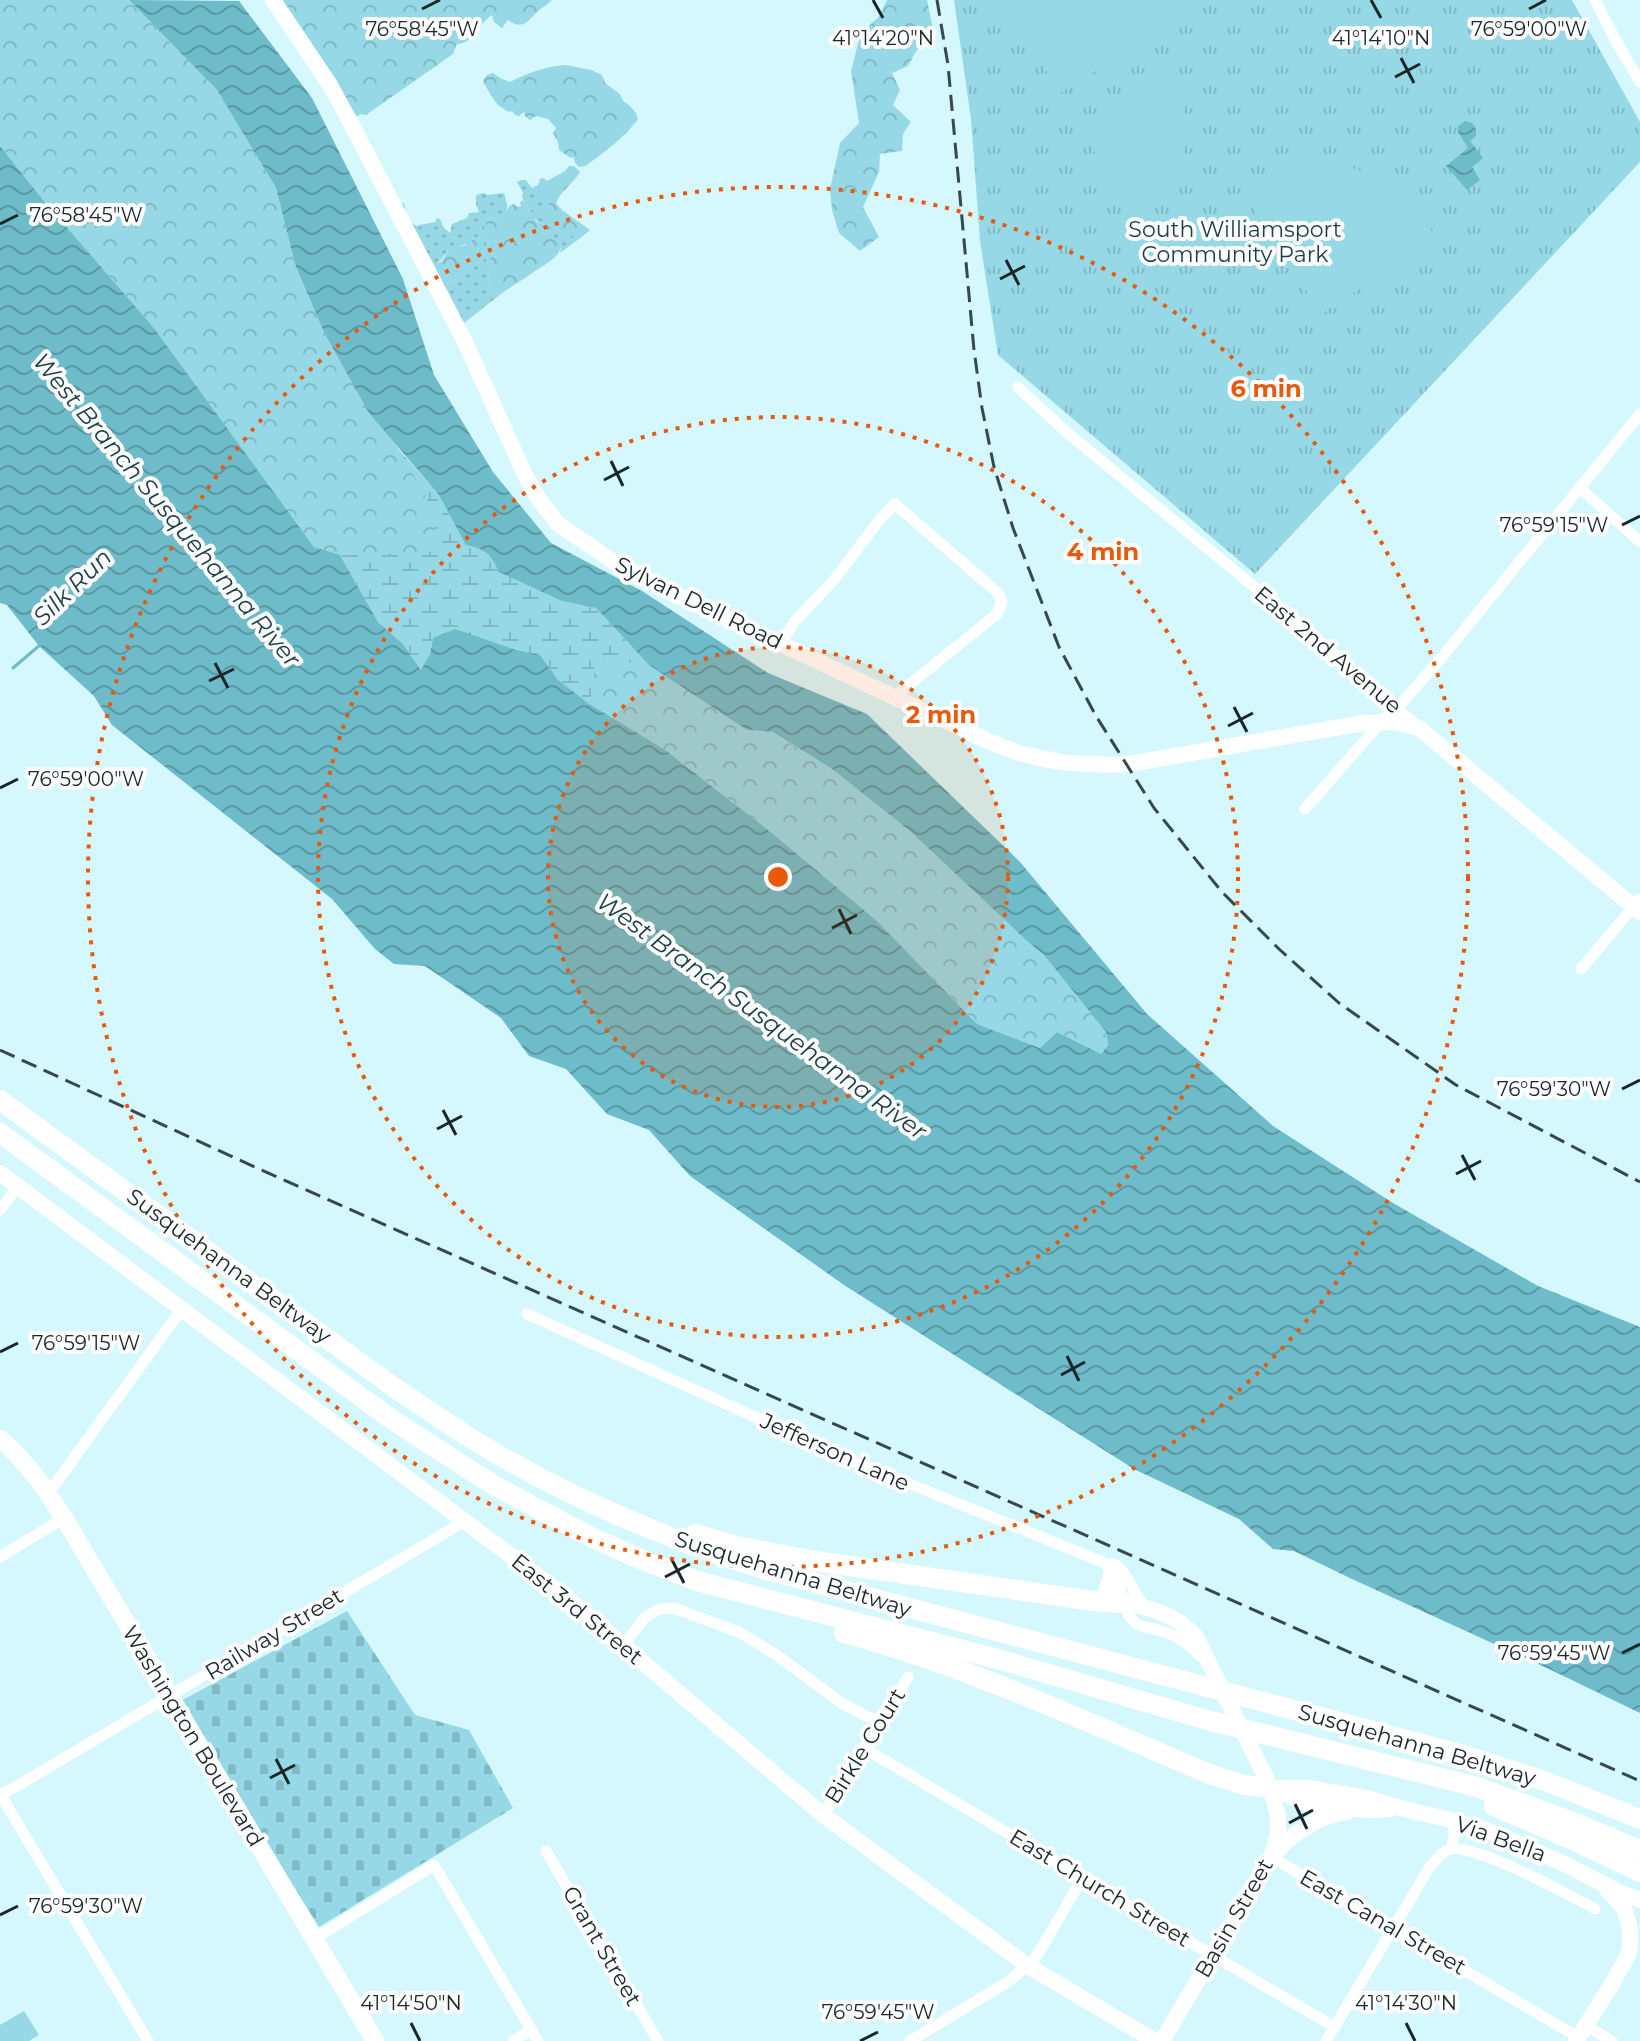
<svg xmlns="http://www.w3.org/2000/svg" width="1640" height="2041" font-family="Montserrat,sans-serif">
	<style>
		.grass { fill: url(#grass-dots) }
		.forest { fill: url(#forest-crowns) }
		.wetland { fill: url(#wetland-marsh) }
		.cemetery { fill: url(#cemetery-stones) }
		.park { fill: url(#park-tufts) }
		.pitch { fill: #96d8e5 }
		.water { fill: url(#water-waves) }
		.lines { fill: none; stroke-linecap: round; stroke-linejoin: round }
		.stream { stroke: #6ebbc9; stroke-width: 3 }
		.street { stroke: #fff; stroke-width: 11 }
		.secondary { stroke: #fff; stroke-width: 16 }
		.primary { stroke: #fff; stroke-width: 18 }
		.highway { stroke: #fff; stroke-width: 20 }
		.rail { stroke: #36484b; stroke-width: 3; stroke-dasharray: 16 8; stroke-linecap: butt }
		.ticks { fill: none; stroke: #192729; stroke-width: 3 }
		.ring { fill: none; stroke: #e8590c; stroke-width: 4; stroke-dasharray: 4 8 }
		.labels { text-anchor: middle; dominant-baseline: central; stroke-width: 8; stroke-linejoin: round; paint-order: stroke }
		.park-label { font-size: 22px; fill: #1a3f45; stroke: #fdfdfd }
		.street-label { font-size: 22px; fill: #192729; stroke: #fdfdfd }
		.water-label { font-size: 24px; font-style: italic; fill: #1c4047; stroke: #fdfdfd }
		.ticks-label { font-size: 20px; text-anchor: middle; fill: #192729; stroke: #fdfdfd; stroke-width: 8; stroke-linejoin: round; paint-order: stroke }
		.centre { fill: #e8590c; stroke: #fdfdfd; stroke-width: 4 }
		.ring-label { font-size: 24px; text-anchor: middle; font-weight: bold; fill: #e8590c; stroke: #fdfdfd; stroke-width: 8; stroke-linejoin: round; paint-order: stroke }
	</style>
	<defs>
		<pattern id="grass-dots" width="8" height="8" patternUnits="userSpaceOnUse" patternTransform="scale(2)"><rect width="8" height="8" fill="#96d8e5"/><path d="M2 2h.1M6 6h.1" fill="none" stroke="#81b9c4" stroke-width="1.8" stroke-linecap="round"/></pattern>
		<pattern id="forest-crowns" width="20" height="18" patternUnits="userSpaceOnUse" patternTransform="scale(2)"><rect width="20" height="18" fill="#96d8e5"/><path d="M2 6a3 3 0 1 1 6 0M12 15a3 3 0 1 1 6 0" fill="none" stroke="#81b9c4"/></pattern>
		<pattern id="wetland-marsh" width="20" height="14" patternUnits="userSpaceOnUse" patternTransform="scale(2)"><rect width="20" height="14" fill="#96d8e5"/><path d="M1 5h8M5 5V1M11 12h8M15 12V8" fill="none" stroke="#81b9c4"/></pattern>
		<pattern id="cemetery-stones" width="16" height="16" patternUnits="userSpaceOnUse" patternTransform="scale(2)"><rect width="16" height="16" fill="#96d8e5"/><path d="M2 7V4a2 2 0 0 1 4 0v3zM10 15v-3a2 2 0 0 1 4 0v3z" fill="#81b9c4"/></pattern>
		<pattern id="park-tufts" width="24" height="20" patternUnits="userSpaceOnUse" patternTransform="scale(2)"><rect width="24" height="20" fill="#96d8e5"/><path d="M3 7l-1-3M5 7V3M7 7l1-3M15 17l-1-3M17 17v-4M19 17l1-3" fill="none" stroke="#81b9c4"/></pattern>
		<pattern id="water-waves" width="16" height="10" patternUnits="userSpaceOnUse" patternTransform="scale(2)"><rect width="16" height="10" fill="#6ebbc9"/><path d="M0 5q4-4 8 0t8 0" fill="none" stroke="#5a98a3"/></pattern>
	</defs>
	<rect width="100%" height="100%" fill="#d4f8fe"/>
	<g class="grass">
		<path d="M 521,180 L 526,180 L 532,188 L 538,185 C 541,192 547,196 549,204 C 552,216 552,227 562,236 L 572,236 L 579,239 L 560,253 L 562,243 L 547,240 L 543,232 L 544,224 C 532,221 528,208 522,197 L 523,193 L 517,182 Z"/>
		<path d="M 483,193 L 488,195 L 504,193 C 509,207 510,224 488,217 L 483,233 C 487,244 496,248 489,260 L 491,267 L 488,277 L 492,292 L 501,294 L 464,323 L 462,322 L 440,286 C 449,284 472,271 477,263 L 483,261 L 485,254 L 483,240 L 477,237 C 473,239 470,243 466,244 C 462,246 457,245 453,247 C 443,252 442,265 429,268 L 403,216 L 402,202 L 405,206 C 405,215 409,223 417,226 C 424,223 429,224 435,222 L 437,218 L 440,219 L 444,228 L 450,233 L 452,224 L 467,218 L 469,213 L 479,212 L 476,204 L 476,195 Z"/>
	</g>
	<g class="forest">
		<path d="M 0,0 L 129,0 L 217,90 L 276,188 L 295,264 L 399,450 L 439,495 L 562,601 L 747,730 L 771,732 L 832,769 L 911,832 L 1028,942 L 1043,954 L 1106,1032 L 1108,1045 L 1101,1054 L 1057,1032 L 1040,1048 L 977,1024 L 877,921 L 772,833 L 664,749 L 588,703 L 557,679 L 340,556 L 314,547 L 154,328 L 44,201 L 0,146 Z"/>
		<path d="M 278,0 L 552,0 C 547,5 541,8 536,13 C 526,23 522,30 508,20 L 502,28 L 494,22 L 492,15 C 479,22 474,44 457,44 L 453,54 L 366,115 L 360,114 L 358,116 L 351,113 Z"/>
		<path d="M 887,0 L 927,0 L 933,29 L 915,53 L 908,66 L 892,73 L 900,90 L 893,105 L 911,122 L 903,134 L 902,151 L 880,154 L 879,172 L 863,207 L 879,237 L 860,251 L 839,233 L 832,210 L 830,189 L 840,143 L 859,123 L 851,71 L 861,32 L 878,18 Z"/>
		<path d="M 566,65 L 591,70 L 602,75 L 605,83 L 620,94 L 623,101 L 629,105 L 636,113 L 638,120 C 632,125 630,130 624,135 C 612,147 598,156 586,166 L 579,167 L 575,163 L 574,158 L 569,157 L 559,150 L 558,142 L 553,133 L 556,128 L 548,119 L 536,116 L 530,120 L 525,116 L 524,112 L 519,116 L 515,115 L 512,111 L 509,112 C 506,110 502,108 499,106 C 495,102 484,85 483,80 L 487,75 L 493,73 L 500,78 L 510,82 C 527,73 547,66 566,65 Z"/>
		<path d="M 569,166 L 574,166 L 580,172 C 574,183 561,190 556,203 L 562,210 L 590,230 L 579,239 L 572,236 L 562,236 L 551,228 L 553,222 L 546,218 L 545,212 L 549,208 L 548,201 L 539,191 L 538,185 L 540,179 L 544,178 L 547,181 L 565,171 Z"/>
		<path d="M 523,200 L 529,211 L 534,212 L 537,215 L 534,218 L 537,222 L 544,224 L 543,232 L 547,239 L 553,238 L 562,243 C 559,259 548,262 535,271 C 524,279 512,286 501,294 L 492,292 L 488,277 L 491,267 L 489,260 C 496,248 487,244 483,233 L 488,217 C 499,221 505,217 509,206 L 514,204 L 518,207 L 521,206 L 520,202 Z"/>
		<path d="M 477,237 L 483,240 L 485,254 L 483,261 L 477,263 C 472,271 449,284 440,286 L 432,267 L 442,261 L 449,249 L 458,245 L 464,246 Z"/>
	</g>
	<path class="wetland" d="M 399,450 L 439,495 L 466,545 C 486,549 491,554 499,572 L 562,601 L 596,608 L 649,665 L 594,658 L 594,690 L 588,703 L 557,679 L 540,655 L 433,638 L 430,654 L 422,671 L 403,644 L 378,622 L 340,555 L 431,552 L 436,515 Z"/>
	<path class="cemetery" d="M 347,1611 L 415,1715 L 469,1730 L 513,1808 L 319,1927 L 179,1702 Z"/>
	<path class="park" d="M 954,0 L 1572,0 L 1640,122 L 1640,162 L 1255,574 L 998,355 L 980,241 L 971,119 Z"/>
	<g class="pitch">
		<path d="M 1003,0 L 1200,0 L 1203,5 L 1060,93 Z"/>
		<path d="M 1166,73 C 1173,84 1180,95 1183,107 C 1196,150 1172,194 1135,214 L 1083,134 L 1086,123 Z"/>
		<path d="M 1315,161 C 1353,167 1384,173 1412,202 C 1421,213 1429,227 1437,239 L 1321,314 L 1243,193 L 1276,172 Z"/>
		<path d="M 24,2011 L 39,2035 L 29,2041 L 0,2041 L 0,2025 Z"/>
	</g>
	<g class="water">
		<path d="M 129,0 L 239,1 L 312,98 L 403,279 L 434,375 L 493,472 L 551,543 L 642,591 L 768,673 L 867,714 L 1020,862 L 1147,1014 L 1273,1126 L 1393,1203 L 1538,1286 L 1640,1327 L 1640,1713 L 1549,1669 L 1352,1579 L 1294,1551 L 1273,1549 L 1239,1519 L 1134,1469 L 844,1285 L 690,1176 L 649,1130 L 607,1114 L 566,1069 L 529,1056 L 501,1018 L 425,966 L 394,964 L 375,949 L 332,899 L 112,725 L 94,696 L 39,646 L 7,605 L 0,603 L 0,146 L 44,201 L 154,328 L 314,547 L 340,555 L 378,622 L 403,644 L 421,670 L 430,654 L 433,638 L 455,629 L 516,650 L 540,655 L 557,679 L 588,703 L 664,749 L 772,833 L 877,921 L 977,1024 L 1040,1048 L 1057,1032 L 1101,1054 L 1108,1045 L 1106,1032 L 1043,954 L 1028,942 L 911,832 L 832,769 L 772,732 L 747,730 L 649,665 L 596,608 L 562,601 L 499,572 C 491,554 486,549 466,545 L 439,495 L 369,413 L 324,332 L 295,264 L 276,188 L 217,90 Z"/>
		<path d="M 1465,121 L 1472,123 L 1476,129 L 1476,136 L 1470,141 L 1483,158 L 1472,167 L 1480,180 L 1467,190 L 1446,166 L 1468,148 L 1458,132 L 1458,126 Z"/>
	</g>
	<g class="lines">
		<path class="stream" d="M 13,668 L 40,645"/>
		<g class="street">
			<path d="M 1595,0 L 1617,43 L 1640,82"/>
			<path d="M 1018,387 L 1064,430 L 1314,636 L 1416,725"/>
			<path d="M 1579,487 L 1640,542"/>
			<path d="M 781,644 L 795,621 L 834,580 L 880,519 L 895,504 L 999,594 L 1002,603 L 997,614 L 894,697"/>
			<path d="M 1305,809 L 1382,721 L 1397,708 L 1438,662 L 1640,414"/>
			<path d="M 1581,969 L 1640,899"/>
			<path d="M 0,1210 L 18,1186"/>
			<path d="M 527,1314 L 846,1458 L 1105,1563 C 1125,1580 1119,1611 1136,1623 C 1142,1628 1152,1628 1159,1630 C 1177,1635 1189,1644 1201,1657"/>
			<path d="M 48,1494 L 181,1310"/>
			<path d="M 0,1557 L 64,1518"/>
			<path d="M 1113,1563 C 1129,1573 1132,1593 1145,1606"/>
			<path d="M 623,1646 L 645,1617 L 660,1609 L 674,1608 L 736,1631 L 751,1639 L 775,1654 L 843,1704 L 880,1723"/>
			<path d="M 865,1749 C 1022,1840 1177,1936 1335,2027"/>
			<path d="M 0,1794 L 148,2041"/>
			<path d="M 0,1796 L 465,1521"/>
			<path d="M 823,1815 L 908,1677"/>
			<path d="M 1452,1848 C 1467,1849 1482,1855 1496,1860 C 1530,1874 1562,1891 1595,1909"/>
			<path d="M 546,1851 L 658,2041"/>
			<path d="M 1271,1857 L 1578,2037"/>
			<path d="M 314,1939 L 434,1865 L 538,2041"/>
			<path d="M 1585,2025 L 1612,2041"/>
			<path d="M 513,2041 L 531,2030"/>
			<path d="M 910,2041 L 1006,1983 L 1028,1966 L 1038,1954 L 1083,1877"/>
			<path d="M 1326,2041 L 1429,1868 L 1441,1854 L 1452,1848 L 1455,1821"/>
		</g>
		<g class="secondary">
			<path d="M 273,0 L 330,85 L 346,114 L 465,342 L 526,477 L 538,498 L 558,524 L 614,562 L 689,601 L 986,740 L 1018,753 L 1044,759 L 1068,763 L 1113,765 L 1135,763 L 1363,723 L 1394,722 L 1419,728 L 1640,912"/>
			<path d="M 0,1173 L 566,1597 L 823,1815 L 1028,1966 L 1155,2041"/>
			<path d="M 1125,1603 C 1152,1608 1177,1615 1196,1637 L 1271,1788 L 1278,1817 L 1278,1833 L 1271,1857 L 1162,2041"/>
			<path d="M 1271,1788 L 1309,1788 L 1371,1799 L 1404,1809 L 1455,1821 L 1486,1830 L 1567,1865 L 1619,1892 L 1640,1900"/>
			<path d="M 1276,1790 L 1309,1804 L 1368,1810 L 1390,1809"/>
			<path d="M 1275,1853 C 1295,1832 1318,1815 1347,1812"/>
			<path d="M 1607,1890 L 1624,1908 L 1629,1925"/>
			<path d="M 1576,2041 L 1612,1984 L 1628,1955 L 1630,1946 L 1630,1930"/>
		</g>
		<path class="primary" d="M 0,1439 C 27,1461 45,1489 64,1518 L 375,2041"/>
		<g class="highway">
			<path d="M 0,1100 L 388,1383 C 420,1405 452,1427 485,1447 C 572,1499 666,1539 763,1569 L 1463,1755 L 1545,1781 L 1640,1819"/>
			<path d="M 0,1133 L 394,1421 L 495,1486 L 593,1538 L 640,1559 L 697,1581 L 1001,1660 L 1207,1720 L 1477,1787 L 1578,1824 L 1640,1850"/>
			<path d="M 695,1534 L 737,1546 L 815,1561 L 1100,1602 L 1125,1603"/>
			<path d="M 1100,1602 L 1107,1596 L 1114,1572"/>
			<path d="M 844,1633 C 971,1667 1090,1724 1212,1775 L 1244,1785 L 1271,1788"/>
			<path d="M 1494,1806 L 1575,1841 L 1640,1872"/>
		</g>
		<g class="rail">
			<path d="M 937,0 L 948,65 L 974,350 L 982,408 L 994,467 L 1013,528 L 1059,647 L 1096,716 L 1154,808 L 1222,892 L 1279,949 L 1339,1003 L 1456,1085 L 1640,1182"/>
			<path d="M 0,1050 L 259,1169 L 1640,1781"/>
		</g>
	</g>
	<path class="ticks" d="M 873,0 L 883,18M 1371,0 L 1381,18M 422,9 L 440,0M 1529,9 L 1546,0M 1401,58 L 1414,83M 1395,77 L 1420,64M 0,224 L 18,215M 1006,260 L 1019,285M 1000,279 L 1025,266M 611,461 L 623,486M 604,480 L 629,467M 1622,525 L 1640,516M 215,663 L 228,688M 209,681 L 234,669M 1234,707 L 1247,732M 1228,726 L 1253,713M 0,788 L 18,779M 839,909 L 851,934M 832,928 L 857,915M 1622,1089 L 1640,1080M 443,1110 L 456,1135M 437,1129 L 462,1116M 1462,1155 L 1475,1180M 1456,1174 L 1481,1161M 0,1352 L 18,1343M 1067,1356 L 1079,1381M 1061,1375 L 1085,1362M 671,1558 L 684,1583M 665,1577 L 690,1564M 1622,1653 L 1640,1644M 276,1759 L 289,1784M 270,1778 L 295,1765M 1295,1804 L 1307,1829M 1289,1823 L 1313,1810M 0,1915 L 18,1906M 411,2023 L 420,2041M 1406,2023 L 1415,2041M 860,2041 L 878,2032"/>
	<circle cx="778" cy="877" r="230" fill="#e8590c" fill-opacity=".12"/>
	<g class="ring">
		<circle cx="778" cy="877" r="230"/>
		<circle cx="778" cy="877" r="460"/>
		<circle cx="778" cy="877" r="690"/>
	</g>
	<g class="labels">
		<g class="park-label">
			<text x="1235" y="229">South Williamsport<tspan x="1235" dy="25">Community Park</tspan></text>
		</g>
		<g class="street-label">
			<text transform="translate(699 603) rotate(26)">Sylvan Dell Road</text>
			<text transform="translate(1328 650) rotate(40)">East 2nd Avenue</text>
			<text transform="translate(229 1266) rotate(36)">Susquehanna Beltway</text>
			<text transform="translate(835 1452) rotate(24)">Jefferson Lane</text>
			<text transform="translate(793 1574) rotate(17)">Susquehanna Beltway</text>
			<text transform="translate(577 1609) rotate(39)">East 3rd Street</text>
			<text transform="translate(274 1634) rotate(-31)">Railway Street</text>
			<text transform="translate(193 1736) rotate(59)">Washington Boulevard</text>
			<text transform="translate(1417 1745) rotate(16)">Susquehanna Beltway</text>
			<text transform="translate(865 1746) rotate(-58)">Birkle Court</text>
			<text transform="translate(1501 1839) rotate(20)">Via Bella</text>
			<text transform="translate(1100 1888) rotate(31)">East Church Street</text>
			<text transform="translate(1234 1918) rotate(-60)">Basin Street</text>
			<text transform="translate(1383 1922) rotate(30)">East Canal Street</text>
			<text transform="translate(602 1946) rotate(60)">Grant Street</text>
		</g>
		<g class="water-label">
			<text transform="translate(167 510) rotate(50)">West Branch Susquehanna River</text>
			<text transform="translate(72 587) rotate(-44)">Silk Run</text>
			<text transform="translate(762 1016) rotate(36)">West Branch Susquehanna River</text>
		</g>
	</g>
	<g class="ticks-label">
		<text x="422" y="36">76°58'45"W</text>
		<text x="1529" y="36">76°59'00"W</text>
		<text x="883" y="45">41°14'20"N</text>
		<text x="1381" y="45">41°14'10"N</text>
		<text x="86" y="222">76°58'45"W</text>
		<text x="1554" y="532">76°59'15"W</text>
		<text x="86" y="786">76°59'00"W</text>
		<text x="1554" y="1096">76°59'30"W</text>
		<text x="86" y="1350">76°59'15"W</text>
		<text x="1554" y="1660">76°59'45"W</text>
		<text x="86" y="1913">76°59'30"W</text>
		<text x="411" y="2010">41°14'50"N</text>
		<text x="1406" y="2010">41°14'30"N</text>
		<text x="878" y="2019">76°59'45"W</text>
	</g>
	<circle cx="778" cy="877" r="12" class="centre"/>
	<g class="ring-label">
		<text x="1266" y="397">6 min</text>
		<text x="1103" y="560">4 min</text>
		<text x="941" y="723">2 min</text>
	</g>
</svg>
